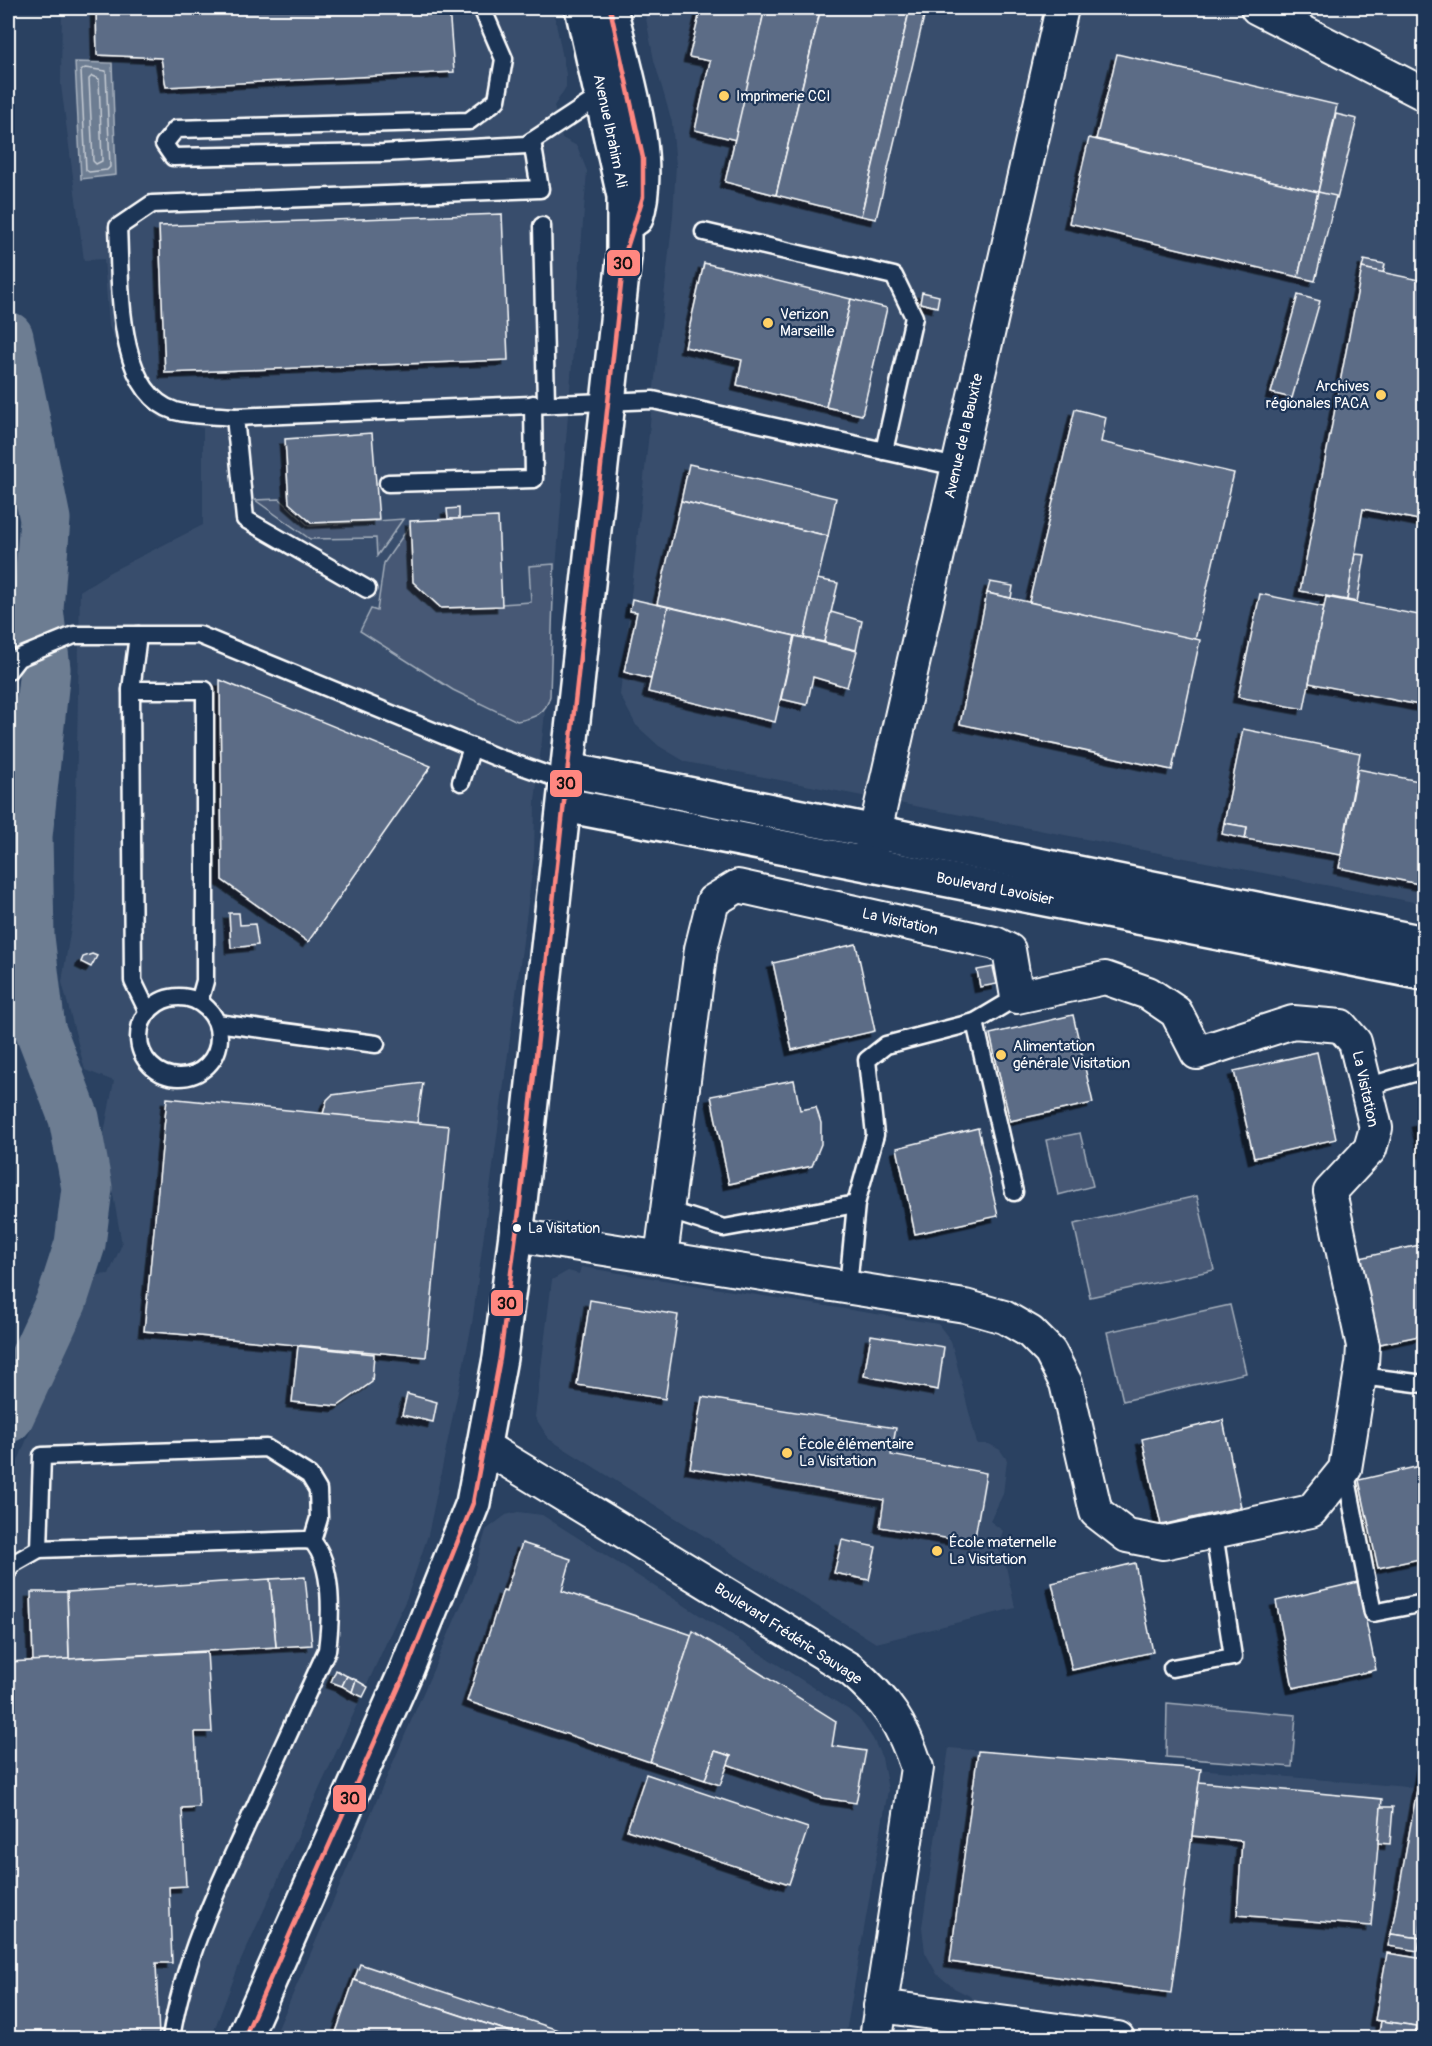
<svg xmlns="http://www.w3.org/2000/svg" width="1432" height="2046" font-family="Pangolin,sans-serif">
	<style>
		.built { fill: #394e6c }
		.green { fill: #465975; stroke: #a2acba; stroke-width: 1.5 }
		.water { fill: #6d7d92; stroke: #a7b1be; stroke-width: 1.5 }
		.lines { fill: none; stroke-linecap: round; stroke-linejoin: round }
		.shore { stroke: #c5cbd3; stroke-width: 1.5 }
		.river { stroke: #6d7d92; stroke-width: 51 }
		.building { fill: #5b6c86; stroke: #fff; stroke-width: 1.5; filter: url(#shadow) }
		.service-casing { stroke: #fff; stroke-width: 21 }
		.minor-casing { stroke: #fff; stroke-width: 36 }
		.tertiary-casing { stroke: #fff; stroke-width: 38 }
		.service { stroke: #1d3557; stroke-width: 16 }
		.minor { stroke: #1d3557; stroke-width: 32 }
		.tertiary { stroke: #1d3557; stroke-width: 33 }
		.bus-1-casing { stroke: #1d3557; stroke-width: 9 }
		.bus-1 { stroke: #ff8780; stroke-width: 4.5 }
		.poi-dot { fill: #ffd166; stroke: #1d3557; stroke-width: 2 }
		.bus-dot { fill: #fff; stroke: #1d3557; stroke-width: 2 }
		.labels { text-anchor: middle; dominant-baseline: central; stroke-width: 4.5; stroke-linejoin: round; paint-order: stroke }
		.bus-label { font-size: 14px; fill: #fff; stroke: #1d3557; text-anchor: start }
		.poi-label { font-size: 15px; fill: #fff; stroke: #1d3557; text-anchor: start }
		.street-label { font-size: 15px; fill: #fff; stroke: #1d3557 }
		.line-badge { stroke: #1d3557; stroke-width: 2 }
		.pale-badge-label { font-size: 16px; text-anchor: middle; font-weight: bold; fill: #111 }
	</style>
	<defs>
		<filter id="shadow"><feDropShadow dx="-5.5" dy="5.5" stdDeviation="0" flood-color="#0009"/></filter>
	</defs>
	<rect width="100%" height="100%" fill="#2a4161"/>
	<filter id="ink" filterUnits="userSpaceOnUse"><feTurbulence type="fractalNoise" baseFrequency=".0167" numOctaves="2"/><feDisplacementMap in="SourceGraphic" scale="12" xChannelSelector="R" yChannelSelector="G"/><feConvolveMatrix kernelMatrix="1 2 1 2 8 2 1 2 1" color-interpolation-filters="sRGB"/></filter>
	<g filter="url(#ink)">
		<g class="built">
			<path d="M 62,8 L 553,8 L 566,74 L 566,87 L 554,106 L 562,138 L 577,146 L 587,171 L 544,722 L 535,801 L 534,858 L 472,1324 L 428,1535 L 407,1597 L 241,1960 L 211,2038 L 8,2038 L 8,1486 L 51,1379 L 87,1276 L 109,1274 L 122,1244 L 103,1139 L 114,1081 L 85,1070 L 62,982 L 74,909 L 80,591 L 110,572 L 203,525 L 203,428 L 160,419 L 138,399 L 109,326 L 104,259 L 84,260 L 61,85 Z"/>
			<path d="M 644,8 L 1424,8 L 1424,904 L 686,762 L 659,746 L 636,725 L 620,695 L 673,216 L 676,165 L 672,122 L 654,60 Z"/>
			<path d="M 581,1267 L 938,1324 L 951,1341 L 977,1444 L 989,1444 L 1000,1450 L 1007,1460 L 1003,1494 L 990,1521 L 1003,1531 L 997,1547 L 1005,1562 L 1015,1608 L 876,1643 L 549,1439 L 535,1417 L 552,1280 L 568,1271 L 579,1274 Z"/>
			<path d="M 518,1512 L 542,1515 L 849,1710 L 860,1720 L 873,1739 L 882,1758 L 888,1790 L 845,2038 L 274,2038 L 472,1580 L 486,1530 L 506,1515 Z"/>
			<path d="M 949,1748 L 1419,1788 L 1424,1754 L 1424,2038 L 964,2038 L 972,1997 L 954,1988 L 937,1974 L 925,1952 L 922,1927 Z"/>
		</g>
		<g class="green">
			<path d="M 280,499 L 309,526 L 403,519 L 377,556 L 376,538 L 310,539 L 255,500 Z"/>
			<path d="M 411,524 L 441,608 L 531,602 L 529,566 L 554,564 L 550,696 C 546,714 534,718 517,721 L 453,690 L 360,631 L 371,609 L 377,611 L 384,563 Z"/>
			<path d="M 1080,1133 L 1093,1186 L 1058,1195 L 1046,1140 Z"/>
			<path d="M 1197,1196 L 1214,1270 L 1090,1297 L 1074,1224 Z"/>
			<path d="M 1230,1305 L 1246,1373 L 1123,1401 L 1107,1332 Z"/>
			<path d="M 1167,1703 L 1296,1715 L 1292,1767 L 1166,1757 Z"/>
		</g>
		<path class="water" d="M 75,62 L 112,63 L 116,175 L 81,179 Z"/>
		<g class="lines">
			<g class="shore">
				<path d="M 85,68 L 106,71 L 110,167 L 107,170 L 89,172 L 86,170 L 81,71 Z"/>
				<path d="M 92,76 L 99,79 L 102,161 L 96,164 L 93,161 L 89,79 Z"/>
			</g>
			<path class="river" d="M 8,337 L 45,519 L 38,609 L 45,669 L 27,836 L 29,937 L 40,1029 L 74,1118 L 87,1188 L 80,1244 L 62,1300 L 8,1417"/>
		</g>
		<g class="building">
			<path d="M 96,8 L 449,8 L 454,72 L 166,87 L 161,58 L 97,55 Z"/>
			<path d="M 701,8 L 765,8 L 736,140 L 695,130 L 710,61 L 689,57 Z"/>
			<path d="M 765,8 L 821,8 L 776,195 L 725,182 Z"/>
			<path d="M 821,8 L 910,8 L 861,216 L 776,195 Z"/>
			<path d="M 910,8 L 926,8 L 876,219 L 861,216 Z"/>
			<path d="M 1117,54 L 1337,105 L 1318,192 L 1096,139 Z"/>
			<path d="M 1336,114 L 1357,119 L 1337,198 L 1318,192 Z"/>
			<path d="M 1089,138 L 1318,192 L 1298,277 L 1069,223 Z"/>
			<path d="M 1318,192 L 1336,196 L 1315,281 L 1298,277 Z"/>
			<path d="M 502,214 L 508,360 L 165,373 L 159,226 Z"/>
			<path d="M 1364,260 L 1385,264 L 1383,273 L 1362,268 Z"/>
			<path d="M 704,263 L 851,299 L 826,407 L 737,385 L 742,360 L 685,347 Z"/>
			<path d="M 1362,268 L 1424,281 L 1424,521 L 1363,509 L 1347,600 L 1300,591 Z"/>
			<path d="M 922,292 L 939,296 L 937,307 L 920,303 Z"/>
			<path d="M 1298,295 L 1320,301 L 1292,398 L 1271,393 Z"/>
			<path d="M 851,299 L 887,308 L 862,415 L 826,407 Z"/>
			<path d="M 1075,409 L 1106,417 L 1101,442 L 1234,473 L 1195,640 L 1029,602 Z"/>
			<path d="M 372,433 L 379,520 L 312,523 L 289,503 L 285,439 Z"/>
			<path d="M 689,464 L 836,498 L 828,536 L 681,501 Z"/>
			<path d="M 681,501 L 828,536 L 804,638 L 657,604 Z"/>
			<path d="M 459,508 L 459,519 L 448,519 L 447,509 Z"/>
			<path d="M 498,517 L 502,606 L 441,608 L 413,582 L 410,521 Z"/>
			<path d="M 1355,554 L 1365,555 L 1357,602 L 1347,600 Z"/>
			<path d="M 817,579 L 838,583 L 824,642 L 804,638 Z"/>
			<path d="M 990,582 L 1013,586 L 1011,598 L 987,593 Z"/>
			<path d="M 987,593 L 1200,640 L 1172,770 L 960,724 Z"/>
			<path d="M 1260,594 L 1324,607 L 1304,709 L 1238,697 Z"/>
			<path d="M 1326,597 L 1424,616 L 1424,706 L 1309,683 Z"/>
			<path d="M 632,599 L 668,607 L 651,679 L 624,672 L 637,612 L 630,611 Z"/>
			<path d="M 668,607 L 795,636 L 775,722 L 648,692 Z"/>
			<path d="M 831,612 L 862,621 L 856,650 L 824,642 Z"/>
			<path d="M 795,636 L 857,651 L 847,687 L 813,677 L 807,705 L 781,699 Z"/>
			<path d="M 220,680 L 431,766 L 308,942 L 222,880 Z"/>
			<path d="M 1243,729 L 1360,753 L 1341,855 L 1245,839 L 1247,827 L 1224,823 Z"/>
			<path d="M 1358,769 L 1424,782 L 1424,885 L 1339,868 Z"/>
			<path d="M 1224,823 L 1247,827 L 1245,839 L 1222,834 Z"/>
			<path d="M 229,913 L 239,913 L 240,925 L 255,924 L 258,945 L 231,948 Z"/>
			<path d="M 856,944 L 875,1031 L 792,1050 L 773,963 Z"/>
			<path d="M 92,954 L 97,956 L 91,967 L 81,962 L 83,957 Z"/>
			<path d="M 993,967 L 997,984 L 980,987 L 977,970 Z"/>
			<path d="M 1073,1015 L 1093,1103 L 1010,1121 L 990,1034 Z"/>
			<path d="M 1317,1052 L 1336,1139 L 1254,1158 L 1234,1071 Z"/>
			<path d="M 794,1080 L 800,1110 L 816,1107 L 821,1123 L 821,1144 L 812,1166 L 729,1184 L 711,1096 Z"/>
			<path d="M 423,1083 L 417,1123 L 323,1114 L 327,1100 L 332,1095 Z"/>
			<path d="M 167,1098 L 449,1126 L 426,1357 L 144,1331 Z"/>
			<path d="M 1424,1120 L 1424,1153 L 1417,1122 Z"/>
			<path d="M 978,1128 L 998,1216 L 915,1234 L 897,1148 Z"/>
			<path d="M 1424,1244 L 1424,1335 L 1380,1344 L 1360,1258 Z"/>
			<path d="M 590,1300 L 678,1315 L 665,1399 L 577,1385 Z"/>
			<path d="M 871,1335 L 944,1347 L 938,1390 L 864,1376 Z"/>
			<path d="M 298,1346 L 374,1354 L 372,1382 L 338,1406 L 292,1402 Z"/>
			<path d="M 407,1394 L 437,1402 L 433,1422 L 402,1415 Z"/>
			<path d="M 702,1397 L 896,1428 L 891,1455 L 986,1473 L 974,1543 L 880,1527 L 884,1500 L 690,1468 Z"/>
			<path d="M 1223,1420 L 1241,1507 L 1161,1525 L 1142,1439 Z"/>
			<path d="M 1424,1465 L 1424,1558 L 1378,1568 L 1359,1480 Z"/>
			<path d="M 842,1540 L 876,1547 L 869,1580 L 834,1573 Z"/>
			<path d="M 522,1543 L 571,1559 L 562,1591 L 692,1635 L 650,1762 L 467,1701 L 503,1590 L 506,1591 Z"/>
			<path d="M 1135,1563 L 1153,1652 L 1072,1670 L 1052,1583 Z"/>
			<path d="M 305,1577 L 312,1645 L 276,1647 L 270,1579 Z"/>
			<path d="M 270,1579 L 276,1647 L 69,1659 L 67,1592 Z"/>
			<path d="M 1358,1582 L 1376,1670 L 1293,1688 L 1276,1601 Z"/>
			<path d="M 31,1592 L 67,1592 L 69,1659 L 33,1661 Z"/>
			<path d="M 693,1631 L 836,1721 L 832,1746 L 866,1751 L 856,1803 L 822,1798 L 727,1764 L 731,1756 L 715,1751 L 705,1780 L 650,1762 Z"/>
			<path d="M 207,1652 L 212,1732 L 195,1732 L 199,1807 L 182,1808 L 186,1886 L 169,1887 L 172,1963 L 156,1963 L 159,2038 L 8,2038 L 8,1662 Z"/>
			<path d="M 336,1670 L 347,1676 L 342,1686 L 331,1682 Z"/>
			<path d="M 347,1676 L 356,1680 L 352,1692 L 342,1686 Z"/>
			<path d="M 356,1680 L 368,1687 L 363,1697 L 352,1692 Z"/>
			<path d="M 715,1751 L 731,1756 L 720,1785 L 705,1780 Z"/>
			<path d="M 978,1751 L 1201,1769 L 1171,1993 L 950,1962 Z"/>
			<path d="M 1424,1751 L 1424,1922 L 1422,1922 L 1420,1938 L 1391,1934 Z"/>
			<path d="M 646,1774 L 808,1828 L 789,1884 L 627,1830 Z"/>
			<path d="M 1199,1782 L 1382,1799 L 1371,1926 L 1237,1915 L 1242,1841 L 1192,1836 Z"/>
			<path d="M 1381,1807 L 1393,1807 L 1390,1844 L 1378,1843 Z"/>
			<path d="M 1391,1934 L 1420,1938 L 1418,1951 L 1388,1946 Z"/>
			<path d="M 1387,1953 L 1424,1959 L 1422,2027 L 1375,2020 Z"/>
			<path d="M 360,1964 L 582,2038 L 529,2038 L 354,1980 Z"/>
			<path d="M 354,1980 L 529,2038 L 334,2038 Z"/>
			<path d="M 1381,2021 L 1417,2026 L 1415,2038 L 1378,2038 Z"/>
		</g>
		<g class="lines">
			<g class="service-casing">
				<g id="service">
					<path d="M 482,8 L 504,59 L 497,100 L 469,121 L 176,129 L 164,144 L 173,157 L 383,153 L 526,145 L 605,93"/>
					<path d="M 542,226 L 546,403"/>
					<path d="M 704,232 L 894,276 L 914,317 L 884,451"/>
					<path d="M 235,417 C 216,415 193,416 175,411 C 114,392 121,278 118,227 L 152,204 L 540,189 L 532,141"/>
					<path d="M 388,483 L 534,479 L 533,404"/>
					<path d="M 367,589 L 245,519 L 235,417 L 653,400 L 957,467"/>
					<path d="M 8,671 L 18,658 L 74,635 L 199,635 L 496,757 L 568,782"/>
					<path d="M 131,690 L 138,635"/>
					<path d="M 461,782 L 472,747"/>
					<circle cx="179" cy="1037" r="40"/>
					<path d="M 148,1012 L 133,981 L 131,690 L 205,690 L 205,981 L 199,1002"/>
					<path d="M 975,1022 L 1014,1192"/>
					<path d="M 217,1023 L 376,1044"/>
					<path d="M 1366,1087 L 1424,1070"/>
					<path d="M 667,1210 L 724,1228 L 856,1204 L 875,1135 L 867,1060 L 886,1045 L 975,1022 L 1017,997"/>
					<path d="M 848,1287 L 856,1204"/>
					<path d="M 1361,1376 L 1424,1384"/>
					<path d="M 1345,1469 L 1373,1613 L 1424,1603"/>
					<path d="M 8,1571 L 11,1565 L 39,1549"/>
					<path d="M 1172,1668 L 1233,1657 L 1214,1533"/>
					<path d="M 171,2038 C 183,1961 216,1891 249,1820 C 275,1764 301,1707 327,1650 C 331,1619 334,1565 312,1541 L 305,1540 L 39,1549 L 42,1456 L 266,1448 L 309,1475 L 318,1490 L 319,1518 L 312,1541"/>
				</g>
			</g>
			<g class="minor-casing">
				<g id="minor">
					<path d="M 1257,8 L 1424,94"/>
					<path d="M 869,858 L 1062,8"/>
					<path d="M 516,1235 L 965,1306 L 1004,1317 L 1030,1332 L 1050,1352 L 1066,1383 L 1096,1512 L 1127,1536 L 1163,1543 L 1311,1511 L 1345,1469 L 1362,1364 L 1363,1346 L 1330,1192 L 1370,1149 L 1376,1128 L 1355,1042 L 1341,1026 L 1293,1022 L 1197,1053 L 1176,1012 L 1148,993 L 1105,978 L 1017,997 L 1009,950 L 995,943 L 738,886 L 713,901 L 701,949 L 661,1257"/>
					<path d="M 483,1446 L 851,1670 C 887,1701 902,1723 917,1768 L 876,2038"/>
					<path d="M 880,2006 L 1118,2038"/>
				</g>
			</g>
			<g class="tertiary-casing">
				<g id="tertiary">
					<path d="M 610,8 C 624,69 655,158 636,218"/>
					<path d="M 569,770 L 1424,943"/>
					<path d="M 565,805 L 1424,973"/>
					<path d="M 244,2038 L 406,1671 L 473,1503 L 500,1358 L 519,1211 L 624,257 L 624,196 L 582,8"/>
				</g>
			</g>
			<use href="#service" class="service"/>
			<use href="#minor" class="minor"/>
			<use href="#tertiary" class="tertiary"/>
			<g class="bus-1-casing">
				<path id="bus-1" d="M 244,2038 L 406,1671 L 473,1503 L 500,1358 L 519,1211 L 624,257 L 643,197 L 643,158 L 610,8"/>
			</g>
			<use href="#bus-1" class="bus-1"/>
		</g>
	</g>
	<g class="poi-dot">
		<circle cx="724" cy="96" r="6"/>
		<circle cx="768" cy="323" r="6"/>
		<circle cx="1381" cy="395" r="6"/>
		<circle cx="1001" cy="1055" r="6"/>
		<circle cx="787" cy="1453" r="6"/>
		<circle cx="937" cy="1551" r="6"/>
	</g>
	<circle class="bus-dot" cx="517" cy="1228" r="5"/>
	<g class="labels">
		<g class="bus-label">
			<text x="528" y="1228">La Visitation</text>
		</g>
		<g class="poi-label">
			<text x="736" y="96">Imprimerie CCI</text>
			<text x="780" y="314">Verizon<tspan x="780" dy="17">Marseille</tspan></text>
			<text x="1369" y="386" text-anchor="end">Archives<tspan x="1369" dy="17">régionales PACA</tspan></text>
			<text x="1013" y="1046">Alimentation<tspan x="1013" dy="17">générale Visitation</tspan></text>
			<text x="799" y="1444">École élémentaire<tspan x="799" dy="17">La Visitation</tspan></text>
			<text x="949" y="1542">École maternelle<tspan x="949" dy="17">La Visitation</tspan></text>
		</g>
		<g class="street-label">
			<text transform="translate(610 131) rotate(78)">Avenue Ibrahim Ali</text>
			<text transform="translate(964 436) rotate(-77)">Avenue de la Bauxite</text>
			<text transform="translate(995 889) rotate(11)">Boulevard Lavoisier</text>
			<text transform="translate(900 922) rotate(13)">La Visitation</text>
			<text transform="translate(1365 1089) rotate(78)">La Visitation</text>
			<text transform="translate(788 1634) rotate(33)">Boulevard Frédéric Sauvage</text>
		</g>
	</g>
	<g class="line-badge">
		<rect x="606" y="249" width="35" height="28" rx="6" fill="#ff8780"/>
		<rect x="549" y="769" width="34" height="29" rx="6" fill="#ff8780"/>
		<rect x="490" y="1289" width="34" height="28" rx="6" fill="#ff8780"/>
		<rect x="332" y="1784" width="35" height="29" rx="6" fill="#ff8780"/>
	</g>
	<g class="pale-badge-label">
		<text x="623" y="269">30</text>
		<text x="566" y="789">30</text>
		<text x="507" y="1309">30</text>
		<text x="350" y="1804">30</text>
	</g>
	<rect width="1432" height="2046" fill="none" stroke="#1d3557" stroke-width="30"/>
	<rect x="15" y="15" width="1402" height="2016" fill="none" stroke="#fff" stroke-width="2" filter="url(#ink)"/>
</svg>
